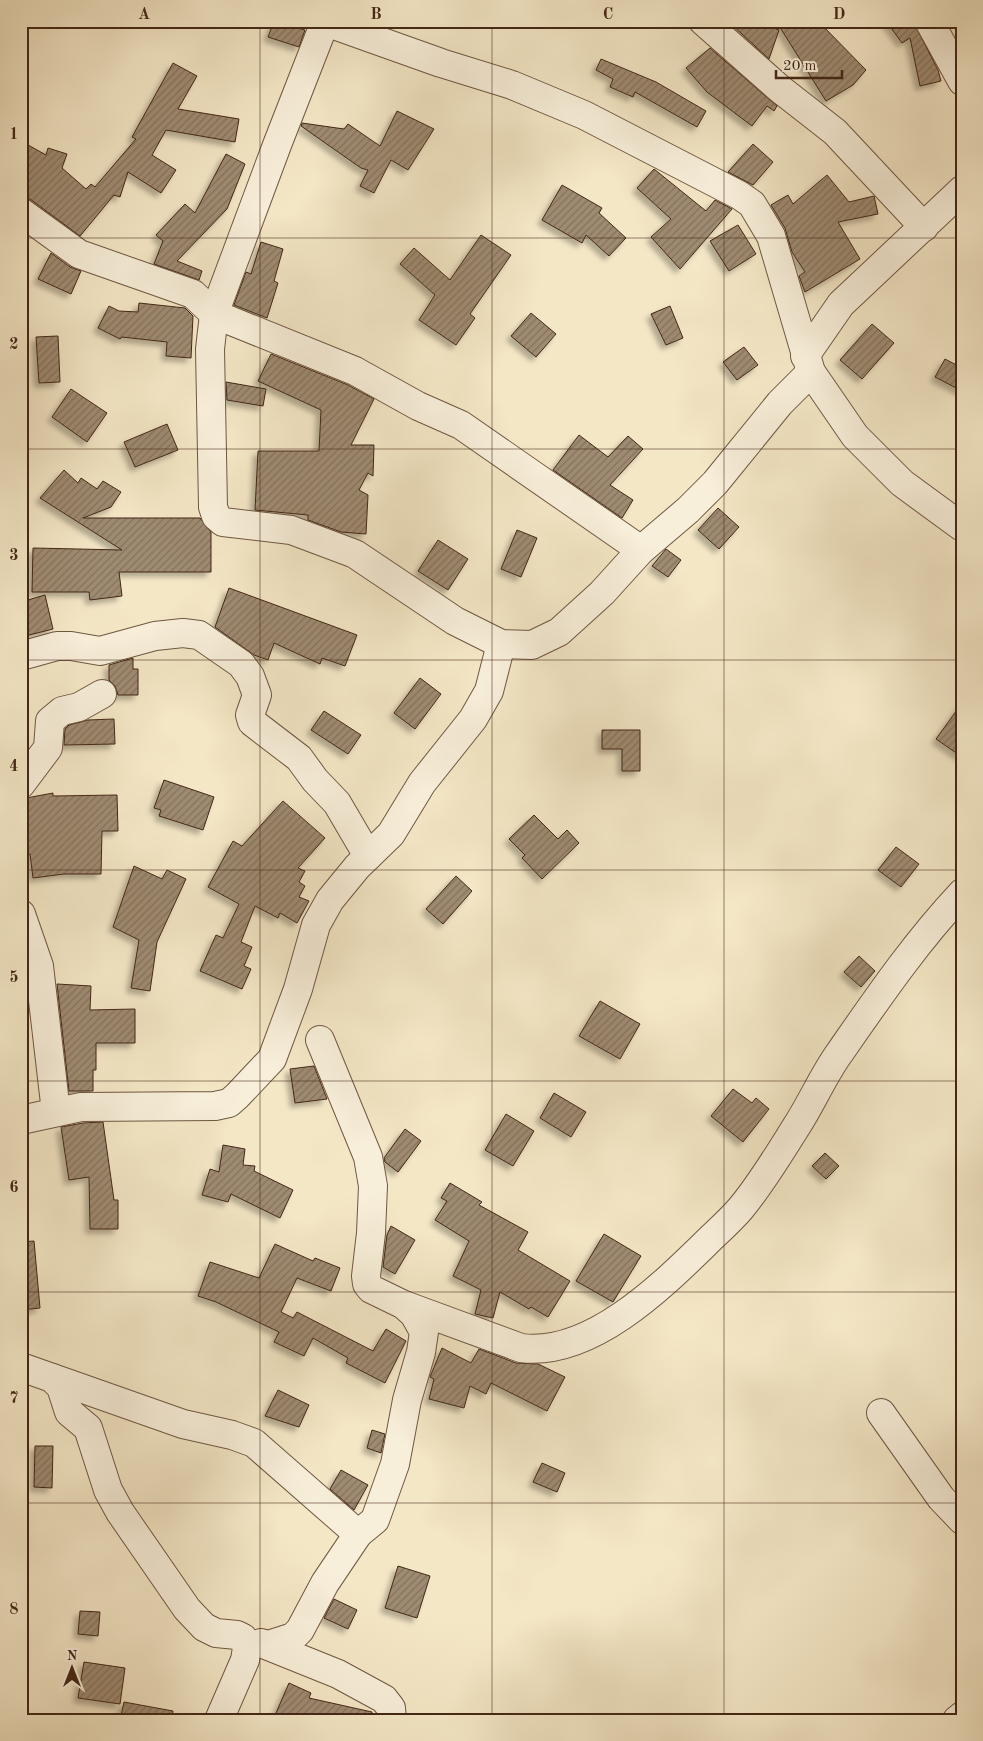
<svg xmlns="http://www.w3.org/2000/svg" width="983" height="1741" font-family="'Old Standard TT',serif">
	<style>
		.building { fill: url(#building-hatch); stroke: #432716; filter: url(#shadow) }
		.lines { fill: none; stroke-linecap: round; stroke-linejoin: round }
		.minor-casing { stroke: #6f5742; stroke-width: 30 }
		.minor { stroke: #f8efda; stroke-width: 28 }
		.grid { fill: none; stroke: #432716; stroke-width: 1; stroke-opacity: 0.55 }
		.neatline { fill: none; stroke: #432716; stroke-width: 2 }
		.grid-label { font-size: 16px; text-anchor: middle; font-weight: bold; fill: #432716 }
	</style>
	<defs>
		<pattern id="building-hatch" width="6" height="6" patternUnits="userSpaceOnUse" patternTransform="scale(1.25)"><rect width="6" height="6" fill="#9f8b72"/><path d="M-1 1l2-2M0 6l6-6M5 7l2-2" fill="none" stroke="#83725d"/></pattern>
		<filter id="shadow"><feDropShadow dx="-4.5" dy="4.5" stdDeviation="2.5" flood-color="#0004"/></filter>
	</defs>
	<rect width="100%" height="100%" fill="#f4e7c6"/>
	<filter id="stains"><feTurbulence type="fractalNoise" baseFrequency=".004" numOctaves="4"/><feColorMatrix values="0 0 0 0 .2 0 0 0 0 .09 0 0 0 0 .02 0 0 0 .5 -.17"/></filter>
	<radialGradient id="worn" r=".72"><stop offset=".6" stop-color="#630" stop-opacity="0"/><stop offset="1" stop-color="#630" stop-opacity=".3"/></radialGradient>
	<g class="building">
		<path d="M 274,21 L 305,30 L 299,47 L 268,37 Z"/>
		<path d="M 728,21 L 753,21 L 779,30 L 769,59 Z"/>
		<path d="M 776,21 L 818,21 L 866,70 L 853,85 L 826,101 Z"/>
		<path d="M 886,21 L 913,21 L 938,70 L 941,81 L 920,86 L 910,38 L 902,43 Z"/>
		<path d="M 710,48 L 777,106 L 774,111 L 767,106 L 752,126 L 707,92 L 686,68 Z"/>
		<path d="M 601,59 L 656,82 L 706,111 L 697,127 L 635,92 L 633,97 L 610,87 L 613,79 L 596,70 Z"/>
		<path d="M 173,63 L 197,76 L 178,109 L 239,119 L 235,142 L 166,130 L 152,155 L 176,170 L 161,193 L 128,172 L 120,197 L 114,195 L 80,236 L 30,199 L 21,197 L 21,141 L 46,155 L 48,148 L 67,154 L 62,168 L 86,189 L 91,184 L 95,187 L 136,139 L 132,137 Z"/>
		<path d="M 397,111 L 434,129 L 408,170 L 391,160 L 374,193 L 360,186 L 368,170 L 361,168 L 301,126 L 302,123 L 344,129 L 348,124 L 380,146 Z"/>
		<path d="M 753,144 L 773,162 L 753,185 L 728,172 Z"/>
		<path d="M 226,154 L 245,164 L 227,209 L 177,261 L 202,271 L 199,280 L 154,264 L 163,241 L 156,235 L 185,204 L 195,213 Z"/>
		<path d="M 654,169 L 706,211 L 715,200 L 732,209 L 680,269 L 651,237 L 671,219 L 637,188 Z"/>
		<path d="M 827,175 L 849,202 L 874,196 L 878,214 L 838,222 L 860,259 L 805,292 L 799,276 L 805,272 L 792,252 L 785,228 L 771,205 L 788,195 L 793,204 Z"/>
		<path d="M 562,185 L 602,208 L 599,213 L 626,238 L 609,256 L 586,235 L 582,243 L 542,220 Z"/>
		<path d="M 738,225 L 756,254 L 729,271 L 710,241 Z"/>
		<path d="M 481,235 L 511,255 L 470,314 L 475,318 L 456,345 L 419,320 L 435,295 L 400,264 L 414,248 L 450,280 Z"/>
		<path d="M 261,242 L 283,249 L 274,281 L 278,283 L 267,318 L 234,305 L 246,272 L 251,274 Z"/>
		<path d="M 51,253 L 70,267 L 81,271 L 71,294 L 38,279 Z"/>
		<path d="M 139,303 L 185,308 L 193,316 L 191,358 L 166,356 L 167,342 L 122,337 L 120,339 L 98,328 L 109,306 L 119,311 L 138,312 Z"/>
		<path d="M 670,306 L 683,338 L 666,345 L 651,314 Z"/>
		<path d="M 531,313 L 556,334 L 536,357 L 511,336 Z"/>
		<path d="M 872,324 L 894,343 L 862,379 L 840,360 Z"/>
		<path d="M 58,336 L 60,382 L 39,383 L 36,337 Z"/>
		<path d="M 744,347 L 758,365 L 737,380 L 723,362 Z"/>
		<path d="M 271,354 L 348,385 L 374,399 L 351,445 L 374,445 L 373,476 L 368,473 L 359,490 L 368,495 L 366,534 L 341,532 L 308,520 L 308,515 L 255,510 L 258,451 L 319,451 L 321,410 L 258,381 Z"/>
		<path d="M 945,359 L 962,368 L 962,391 L 935,377 Z"/>
		<path d="M 226,382 L 266,389 L 263,406 L 227,400 Z"/>
		<path d="M 71,389 L 107,413 L 87,442 L 52,417 Z"/>
		<path d="M 167,424 L 178,450 L 135,467 L 124,442 Z"/>
		<path d="M 579,435 L 608,457 L 628,436 L 643,449 L 610,485 L 633,500 L 622,518 L 553,470 Z"/>
		<path d="M 64,470 L 78,483 L 81,478 L 97,489 L 103,481 L 121,492 L 111,507 L 83,518 L 200,518 L 211,532 L 211,572 L 119,572 L 122,596 L 90,600 L 89,592 L 32,592 L 33,548 L 122,550 L 40,498 Z"/>
		<path d="M 718,508 L 739,527 L 719,549 L 698,530 Z"/>
		<path d="M 517,530 L 537,538 L 521,577 L 501,569 Z"/>
		<path d="M 438,540 L 468,559 L 448,590 L 418,571 Z"/>
		<path d="M 666,549 L 681,560 L 668,577 L 652,566 Z"/>
		<path d="M 229,588 L 357,635 L 345,666 L 322,658 L 320,664 L 274,643 L 268,660 L 254,655 L 215,627 Z"/>
		<path d="M 45,595 L 53,629 L 21,637 L 21,602 Z"/>
		<path d="M 133,658 L 133,669 L 138,669 L 138,695 L 118,695 L 115,686 L 109,680 L 109,665 Z"/>
		<path d="M 420,678 L 441,694 L 415,729 L 394,713 Z"/>
		<path d="M 962,703 L 962,757 L 936,739 Z"/>
		<path d="M 324,711 L 361,735 L 348,754 L 311,730 Z"/>
		<path d="M 114,719 L 115,744 L 64,745 L 65,729 L 69,725 L 88,720 Z"/>
		<path d="M 602,730 L 640,730 L 640,771 L 622,771 L 622,749 L 602,749 Z"/>
		<path d="M 164,780 L 214,797 L 203,830 L 159,816 L 161,810 L 154,808 Z"/>
		<path d="M 53,793 L 53,796 L 117,795 L 118,831 L 102,831 L 101,874 L 64,874 L 33,878 L 30,854 L 27,855 L 21,799 Z"/>
		<path d="M 283,801 L 325,838 L 298,868 L 305,871 L 299,882 L 305,886 L 299,897 L 309,901 L 297,923 L 280,913 L 278,918 L 255,906 L 241,942 L 252,947 L 244,966 L 251,969 L 242,989 L 200,971 L 216,935 L 223,938 L 239,904 L 208,887 L 233,841 L 242,846 Z"/>
		<path d="M 534,815 L 558,839 L 567,830 L 579,843 L 542,879 L 522,858 L 525,855 L 509,839 Z"/>
		<path d="M 896,847 L 919,864 L 901,887 L 878,870 Z"/>
		<path d="M 134,866 L 162,879 L 167,870 L 186,879 L 157,942 L 150,991 L 131,988 L 139,940 L 113,927 Z"/>
		<path d="M 456,876 L 472,891 L 443,924 L 426,909 Z"/>
		<path d="M 859,956 L 875,971 L 861,987 L 844,972 Z"/>
		<path d="M 57,984 L 91,986 L 90,1010 L 135,1009 L 135,1043 L 96,1043 L 96,1070 L 93,1070 L 93,1091 L 69,1091 Z"/>
		<path d="M 600,1001 L 640,1024 L 620,1059 L 579,1036 Z"/>
		<path d="M 314,1066 L 327,1099 L 295,1103 L 290,1069 Z"/>
		<path d="M 733,1089 L 752,1103 L 756,1098 L 769,1109 L 743,1142 L 711,1116 Z"/>
		<path d="M 554,1093 L 586,1112 L 571,1137 L 540,1118 Z"/>
		<path d="M 506,1114 L 534,1131 L 513,1166 L 485,1150 Z"/>
		<path d="M 103,1122 L 114,1200 L 118,1200 L 118,1229 L 90,1229 L 89,1177 L 69,1180 L 61,1127 L 83,1123 Z"/>
		<path d="M 405,1129 L 421,1141 L 398,1172 L 385,1162 L 384,1158 Z"/>
		<path d="M 223,1145 L 245,1149 L 243,1165 L 255,1166 L 254,1171 L 293,1190 L 280,1218 L 231,1194 L 228,1202 L 202,1195 L 210,1169 L 219,1172 Z"/>
		<path d="M 825,1153 L 839,1166 L 826,1179 L 812,1166 Z"/>
		<path d="M 450,1183 L 482,1202 L 479,1205 L 528,1232 L 518,1250 L 570,1281 L 548,1317 L 531,1307 L 529,1309 L 500,1292 L 493,1318 L 475,1314 L 481,1290 L 453,1276 L 469,1241 L 435,1220 L 447,1201 L 441,1198 Z"/>
		<path d="M 391,1226 L 415,1240 L 395,1274 L 383,1267 L 387,1235 Z"/>
		<path d="M 604,1234 L 641,1256 L 613,1302 L 576,1281 Z"/>
		<path d="M 34,1241 L 40,1308 L 21,1310 L 21,1242 Z"/>
		<path d="M 275,1244 L 313,1261 L 315,1258 L 340,1268 L 331,1291 L 297,1278 L 281,1312 L 293,1318 L 297,1312 L 373,1351 L 386,1329 L 406,1341 L 385,1383 L 346,1363 L 348,1358 L 313,1338 L 304,1356 L 274,1342 L 279,1332 L 216,1302 L 198,1296 L 210,1262 L 259,1278 Z"/>
		<path d="M 442,1348 L 471,1363 L 479,1349 L 516,1363 L 538,1364 L 565,1377 L 547,1411 L 491,1383 L 486,1394 L 470,1386 L 464,1408 L 429,1399 L 434,1379 L 430,1377 Z"/>
		<path d="M 278,1390 L 309,1405 L 299,1427 L 265,1416 Z"/>
		<path d="M 372,1430 L 385,1434 L 381,1453 L 367,1448 Z"/>
		<path d="M 35,1446 L 53,1446 L 52,1488 L 34,1487 Z"/>
		<path d="M 542,1463 L 565,1473 L 557,1492 L 533,1482 Z"/>
		<path d="M 341,1470 L 368,1485 L 354,1510 L 330,1489 Z"/>
		<path d="M 398,1566 L 430,1576 L 417,1618 L 385,1608 Z"/>
		<path d="M 334,1599 L 357,1610 L 348,1629 L 324,1618 Z"/>
		<path d="M 80,1611 L 100,1612 L 98,1636 L 78,1634 Z"/>
		<path d="M 84,1662 L 125,1668 L 120,1704 L 78,1698 Z"/>
		<path d="M 289,1683 L 311,1693 L 309,1698 L 372,1712 L 371,1720 L 273,1720 Z"/>
		<path d="M 124,1702 L 173,1711 L 172,1720 L 120,1720 Z"/>
	</g>
	<g class="lines">
		<g class="minor-casing">
			<g id="minor">
				<path d="M 323,21 L 441,63 L 512,85 L 584,115 L 739,195 L 752,204 L 771,236 L 811,372 L 855,436 L 902,483 L 962,527"/>
				<path d="M 703,21 L 780,89 L 835,132 L 924,227"/>
				<path d="M 929,21 L 962,81"/>
				<path d="M 325,22 L 277,145 L 214,314 L 210,349 L 213,507 L 216,516 L 223,522 L 291,530 L 355,554 L 455,621 L 501,644 L 532,645 L 559,632 L 602,593 L 641,550 L 688,510 L 715,483 L 780,403 L 811,372"/>
				<path d="M 21,212 L 79,254 L 193,294 L 214,314 L 355,371 L 418,406 L 461,425 L 641,550"/>
				<path d="M 805,356 L 841,304 L 962,190"/>
				<path d="M 21,656 L 57,646 L 71,646 L 100,651 L 155,636 L 183,633 L 199,635 L 241,664 L 250,676 L 257,695 L 250,715 L 252,722 L 299,758 L 315,780 L 337,803 L 368,856"/>
				<path d="M 21,784 L 48,748 L 50,721 L 62,711 L 79,707 L 102,694"/>
				<path d="M 21,914 L 39,966 L 56,1112"/>
				<path d="M 21,1120 L 81,1107 L 215,1106 L 229,1103 L 237,1096 L 272,1059 L 298,989 L 316,925 L 330,900 L 357,867 L 391,834 L 422,783 L 473,719 L 489,691 L 501,644"/>
				<path d="M 404,1305 L 521,1348 C 590,1357 661,1287 706,1243 C 717,1232 730,1221 741,1208 C 761,1184 779,1154 796,1127 C 811,1104 822,1078 838,1055 C 877,999 915,943 962,893"/>
				<path d="M 21,1367 L 183,1424 L 232,1435 L 254,1443 L 358,1534"/>
				<path d="M 52,1378 L 61,1387 L 69,1412 L 88,1428 L 108,1490 L 120,1512 L 187,1609 L 204,1627 L 216,1633 L 237,1635 L 243,1638 L 247,1648 L 245,1660 L 219,1720"/>
				<path d="M 881,1413 L 941,1498 L 962,1520"/>
				<path d="M 261,1643 L 338,1674 L 384,1699 L 391,1708 L 392,1720"/>
				<path d="M 268,1645 L 293,1637 L 300,1630 L 325,1583 L 358,1534 L 375,1520 L 395,1464 L 407,1400 L 421,1352 L 424,1332 L 414,1314 L 404,1305 L 371,1289 L 367,1284 L 366,1276 L 371,1233 L 373,1186 L 368,1157 L 320,1040"/>
				<path d="M 957,1720 L 962,1716"/>
			</g>
		</g>
		<use href="#minor" class="minor"/>
	</g>
	<path class="grid" d="M 260,21 L 260,1720M 492,21 L 492,1720M 724,21 L 724,1720M 21,238 L 962,238M 21,449 L 962,449M 21,660 L 962,660M 21,870 L 962,870M 21,1081 L 962,1081M 21,1292 L 962,1292M 21,1503 L 962,1503"/>
	<rect width="983" height="1741" fill="none" stroke="#f4e7c6" stroke-width="55"/>
	<g transform="translate(72 1668)" stroke="#f8efda" stroke-width="4" paint-order="stroke">
	<path d="M0-4L9 19L0 12L-9 19Z" fill="#432716"/>
	<text y="-8" font-size="14" font-weight="bold" text-anchor="middle" fill="#432716">N</text>
	</g>
	<path d="M776 70v8h66v-8" fill="none" stroke="#432716" stroke-width="2.5"/>
	<text x="783" y="70" font-size="15" fill="#432716" stroke="#f8efda" stroke-width="4" paint-order="stroke">20 m</text>
	<rect x="28" y="28" width="928" height="1686" class="neatline"/>
	<g class="grid-label">
		<text x="144" y="19">A</text>
		<text x="376" y="19">B</text>
		<text x="608" y="19">C</text>
		<text x="839" y="19">D</text>
		<text x="14" y="139">1</text>
		<text x="14" y="349">2</text>
		<text x="14" y="560">3</text>
		<text x="14" y="771">4</text>
		<text x="14" y="982">5</text>
		<text x="14" y="1192">6</text>
		<text x="14" y="1403">7</text>
		<text x="14" y="1614">8</text>
	</g>
	<rect width="100%" height="100%" filter="url(#stains)"/>
	<rect width="100%" height="100%" fill="url(#worn)"/>
</svg>
